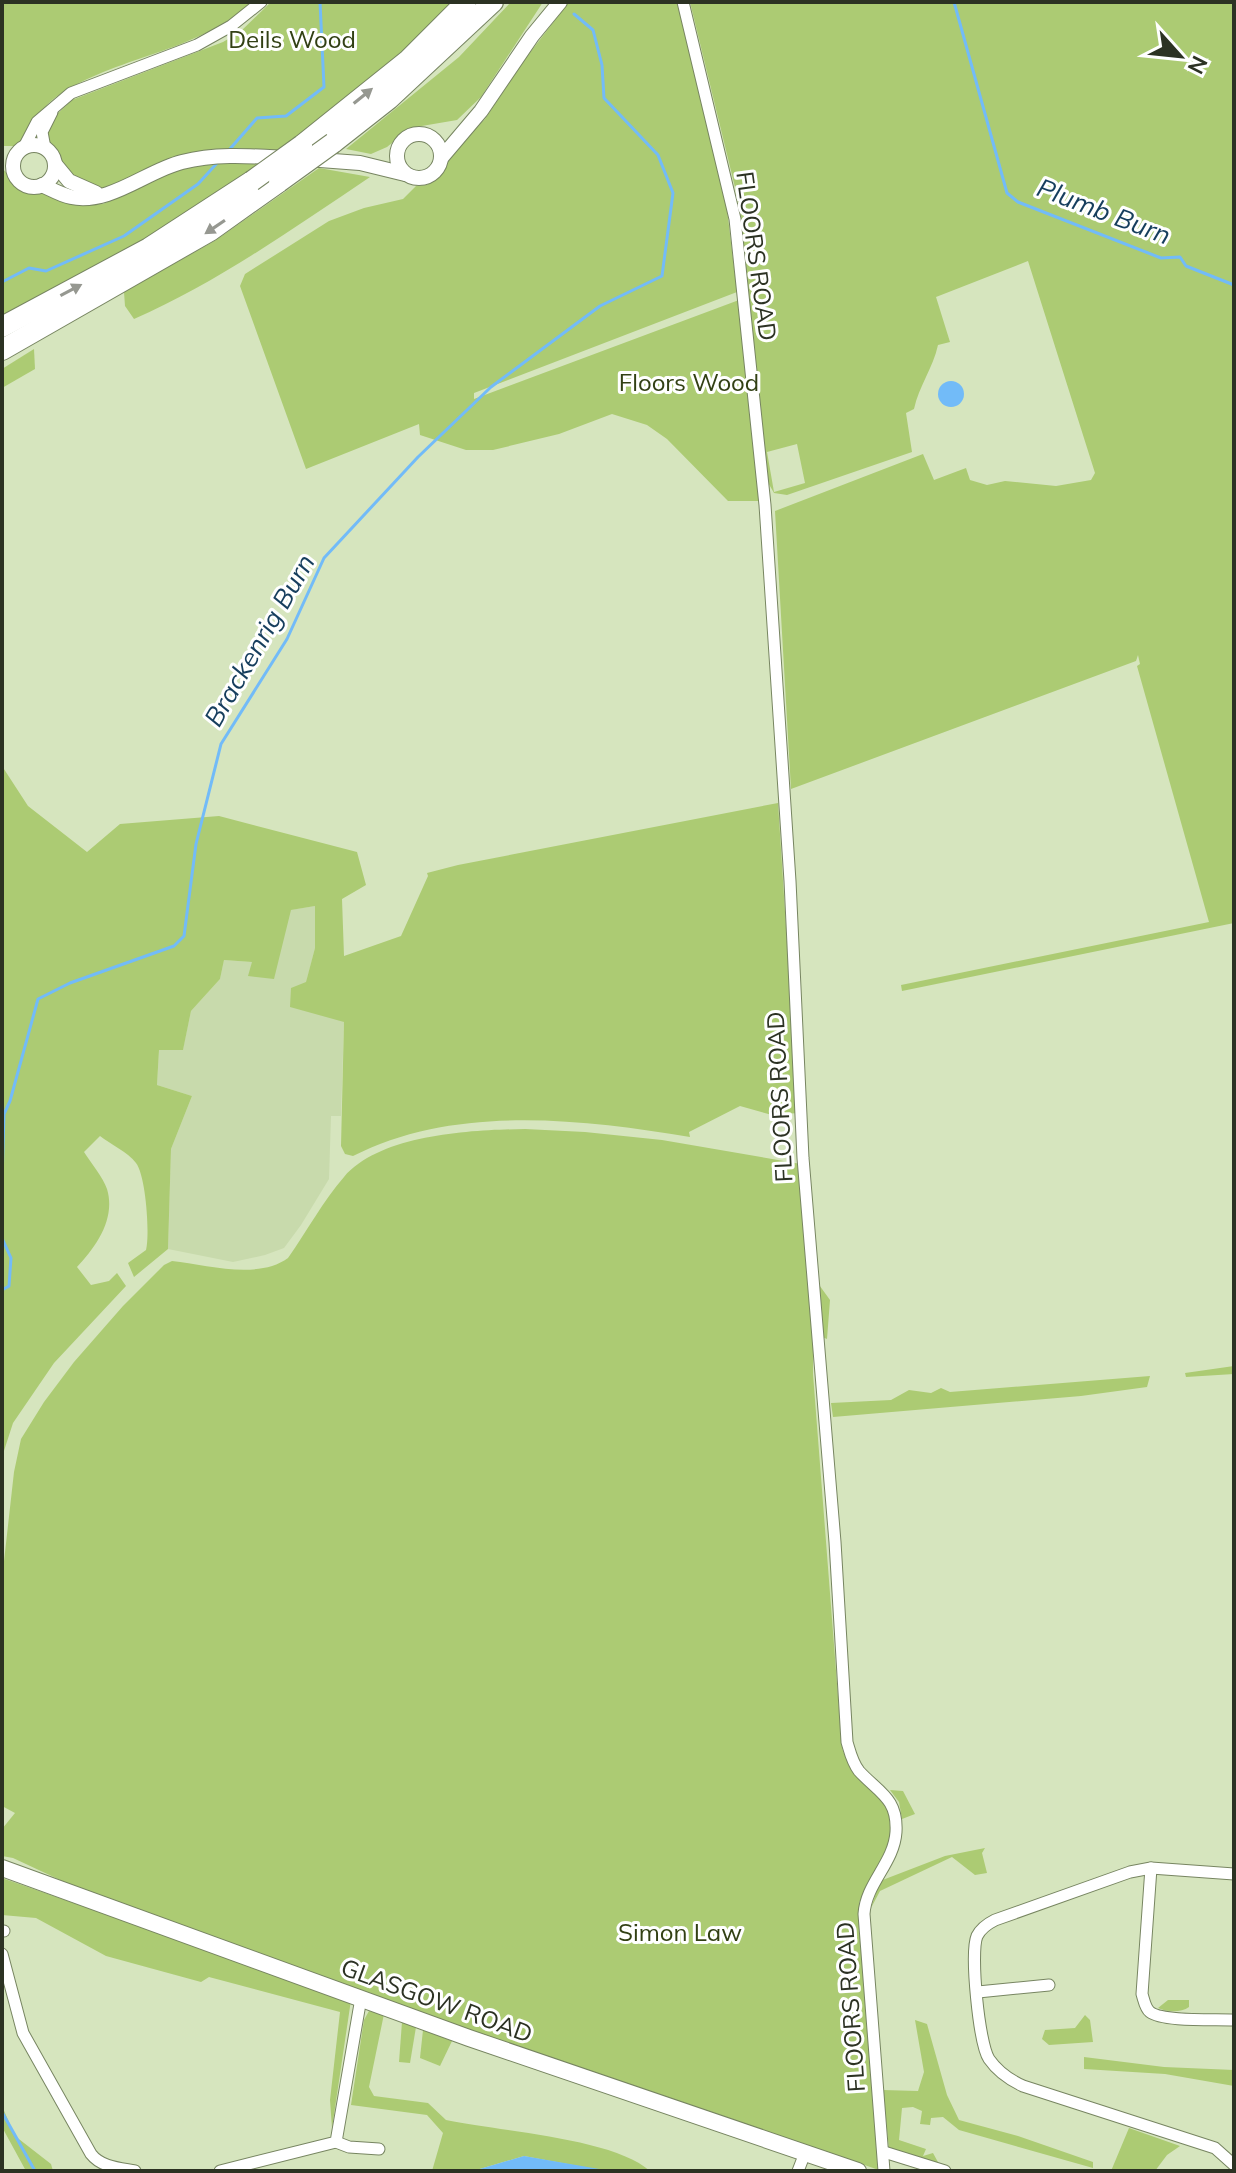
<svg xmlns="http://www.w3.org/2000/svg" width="1236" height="2173" font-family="Mulish,sans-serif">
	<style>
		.built { fill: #c8daac }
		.green { fill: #accb73; fill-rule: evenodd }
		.water { fill: #72bbf8 }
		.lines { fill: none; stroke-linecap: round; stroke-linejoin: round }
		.stream { stroke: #72bbf8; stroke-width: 3 }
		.minor-casing { stroke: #778561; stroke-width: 13 }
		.tertiary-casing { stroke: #778561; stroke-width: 16 }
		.secondary-casing { stroke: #778561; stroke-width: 18 }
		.trunk-casing { stroke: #778561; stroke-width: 22 }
		.minor { stroke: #fff; stroke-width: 11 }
		.tertiary { stroke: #fff; stroke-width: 14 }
		.secondary { stroke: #fff; stroke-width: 16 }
		.trunk { stroke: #fff; stroke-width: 20 }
		.trunk-bridge-casing { stroke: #778561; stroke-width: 22; stroke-linecap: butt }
		.trunk-bridge { stroke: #fff; stroke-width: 20 }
		.oneway { fill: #969891 }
		.labels { text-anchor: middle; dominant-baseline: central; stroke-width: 6; stroke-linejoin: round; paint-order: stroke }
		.park-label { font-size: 24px; fill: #324014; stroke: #fff }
		.street-label { font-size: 24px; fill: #2c3223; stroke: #fff }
		.water-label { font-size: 26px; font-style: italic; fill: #163e5d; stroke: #fff }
	</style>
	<rect width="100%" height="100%" fill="#d6e5be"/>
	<path class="built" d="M 315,906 L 315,948 L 306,983 L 291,989 L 344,1022 L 341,1116 L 331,1116 L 329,1179 L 301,1225 L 284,1248 L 265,1255 L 233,1262 L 168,1249 L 171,1149 L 192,1096 L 157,1085 L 159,1050 L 183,1049 L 191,1011 L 220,979 L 224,960 L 252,962 L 290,910 Z"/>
	<g class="green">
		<path d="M 2,2 L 252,2 C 198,53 114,56 56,97 C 38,110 32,130 18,146 L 2,146 Z"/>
		<path d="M 271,2 L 454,2 L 378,76 L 276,153 L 240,148 L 219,150 L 105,189 C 71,184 60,163 46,135 L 54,117 L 72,100 L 223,42 L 240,32 Z"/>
		<path d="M 511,2 L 543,2 L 481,97 L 457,120 L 410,128 L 387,147 L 371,154 L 346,149 L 459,57 Z"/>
		<path d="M 569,2 L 680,2 L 726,201 L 737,292 L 474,393 L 474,399 L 739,300 L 761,501 L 728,501 L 667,439 L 647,425 L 612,414 L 559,434 L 493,450 L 466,450 L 420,435 L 419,424 L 306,469 L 240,286 L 245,274 L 329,221 L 364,208 L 403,199 L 416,186 L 427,185 L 437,178 L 450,154 L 485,119 L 525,59 Z"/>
		<path d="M 690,2 L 1234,2 L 1234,923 L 902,991 L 901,985 L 1209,922 L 1137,666 L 1140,664 L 1138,655 L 1136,661 L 791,789 L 775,511 L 923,454 L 934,480 L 966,468 L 970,480 L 987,485 L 1005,481 L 1056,486 L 1091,480 L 1095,473 L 1028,261 L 936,297 L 950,342 L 938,345 C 933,368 919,386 914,409 L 906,413 L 912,452 L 787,495 L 774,493 L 766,479 L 740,208 ZM 797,444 L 805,483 L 774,492 L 767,452 Z"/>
		<path d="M 228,161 L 262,162 C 179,222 91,272 2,321 L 2,168 L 22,189 L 31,192 L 44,192 L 82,205 L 103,204 L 178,170 Z"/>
		<path d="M 319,168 L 370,177 C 294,228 218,282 134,319 L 125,306 L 124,292 L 216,240 Z"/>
		<path d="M 34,349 L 35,369 L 2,388 L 2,369 Z"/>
		<path d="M 2,766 L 28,806 L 87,852 L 120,824 L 219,816 L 357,852 L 366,885 L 342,899 L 344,956 L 401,936 L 428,876 L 427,873 L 458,865 L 778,803 L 798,1113 L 772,1115 L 740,1106 L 689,1132 L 690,1137 C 581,1119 455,1104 353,1156 L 345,1154 L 341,1146 L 344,1022 L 290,1007 L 291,988 L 306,982 L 315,948 L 315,906 L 291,910 L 274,979 L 248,976 L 252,962 L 224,960 L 220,979 L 191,1011 L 183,1050 L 159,1050 L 157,1085 L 192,1096 L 171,1149 L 168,1249 L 134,1277 L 128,1263 L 146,1250 C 150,1235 146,1176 136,1163 C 128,1152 110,1144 100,1136 L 84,1152 C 91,1163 103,1177 107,1189 C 116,1219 96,1247 77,1267 L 91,1285 L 109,1281 L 117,1273 L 126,1286 L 54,1363 L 13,1423 L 2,1457 Z"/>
		<path d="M 525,1129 L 585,1132 L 662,1140 L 801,1164 L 817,1282 L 830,1300 L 827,1339 L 813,1333 L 813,1374 L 842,1748 C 852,1783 901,1798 890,1840 C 884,1862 867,1881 859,1903 L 879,2170 L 434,2018 L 73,1886 L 13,1858 L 2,1856 L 2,1829 L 15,1813 L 2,1806 L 2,1579 L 14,1472 L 21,1439 L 44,1402 L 74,1362 L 123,1306 L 164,1265 L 172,1261 C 207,1265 258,1280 288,1258 C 307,1231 323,1201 344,1177 C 381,1134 472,1130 525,1129 Z"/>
		<path d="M 1234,1366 L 1234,1374 L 1186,1377 L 1185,1373 Z"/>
		<path d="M 1150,1376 L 1147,1387 L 1081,1396 L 833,1417 L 831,1403 L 891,1400 L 909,1390 L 931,1393 L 941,1388 L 950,1392 Z"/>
		<path d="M 890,1790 L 903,1791 L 915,1814 L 902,1819 L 899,1802 Z"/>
		<path d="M 985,1848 L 982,1853 L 987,1873 L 975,1875 L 952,1857 L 880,1891 L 871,1908 L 880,1881 L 945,1856 Z"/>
		<path d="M 2,1878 L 351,2000 L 332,2128 L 330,2100 L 340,2012 L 209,1977 L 201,1982 L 106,1956 L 36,1918 L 2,1915 Z"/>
		<path d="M 1168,2000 L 1189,2000 L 1189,2007 C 1181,2013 1166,2012 1158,2008 Z"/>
		<path d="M 369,2011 L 384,2014 L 369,2087 L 374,2096 L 428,2103 L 446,2120 C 497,2131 614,2138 650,2171 L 605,2171 L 524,2156 L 473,2171 L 432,2171 L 443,2133 L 427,2115 L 351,2105 L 364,2020 Z"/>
		<path d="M 1085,2015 L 1090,2020 L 1093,2042 L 1049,2045 L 1042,2039 L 1045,2030 L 1075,2028 Z"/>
		<path d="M 915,2020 L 927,2024 L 947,2095 L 959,2120 L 1018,2136 L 1093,2162 L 1093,2168 L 959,2130 L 943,2117 L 931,2118 L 930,2125 L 920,2124 L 922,2111 L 913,2107 L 902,2108 L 899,2140 L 926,2149 L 923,2156 L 933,2153 L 939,2164 L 889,2149 L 883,2090 L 918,2091 L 924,2072 Z"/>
		<path d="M 402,2022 L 416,2027 L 410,2063 L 399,2062 Z"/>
		<path d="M 423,2030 L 452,2041 L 440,2066 L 420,2058 Z"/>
		<path d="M 1084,2057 L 1164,2067 L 1234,2070 L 1234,2086 L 1165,2074 L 1084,2069 Z"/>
		<path d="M 2,2106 L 15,2136 L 51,2164 L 53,2171 L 26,2171 L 2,2127 Z"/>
		<path d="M 1129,2128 L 1180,2146 L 1167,2155 L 1155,2171 L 1111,2171 Z"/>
	</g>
	<g class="water">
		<circle cx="951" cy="394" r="13"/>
		<path d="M 524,2156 L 599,2169 L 605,2171 L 473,2171 Z"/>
	</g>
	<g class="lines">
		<g class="stream">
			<path d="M 954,2 L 1007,193 L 1018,202 L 1161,258 L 1180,257 L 1186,266 L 1234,285"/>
			<path d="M 229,150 L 257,118 L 286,116 L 324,87 L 320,2"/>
			<path d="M 2,282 L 29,268 L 46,271 L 124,236 L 198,184 L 219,161"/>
			<path d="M 2,1181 L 4,1114 L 10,1101 L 38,999 L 70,983 L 174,946 L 184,936 L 196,844 L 221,744 L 287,639 L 324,558 L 418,457 L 491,387 L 600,306 L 662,276 L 673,193 L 658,155 L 604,98 L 602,65 L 593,30 L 574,14"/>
			<path d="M 2,1238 L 11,1258 L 9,1286 L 2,1290"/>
			<path d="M 2,2112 L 35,2171"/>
		</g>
		<g class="minor-casing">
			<g id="minor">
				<path d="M 683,2 L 735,219 L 765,505 L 790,881 L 803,1158 L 835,1542 L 847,1742 C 850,1752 852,1762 859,1771 C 878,1792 898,1798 896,1832 C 894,1863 866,1883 864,1914 L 884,2171"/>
				<path d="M 24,147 L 37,122 L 71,93 L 197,45 L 231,26 L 261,2"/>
				<path d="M 45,148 L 42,132 L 52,112"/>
				<path d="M 1151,1868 L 1142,1994 C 1144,2000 1145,2008 1150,2012 C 1163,2022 1215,2019 1234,2020"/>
				<path d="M 1234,1874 L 1151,1868 L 1130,1872 L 995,1920 C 987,1924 981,1928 977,1936 C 970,1953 979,2044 989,2059 C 998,2072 1010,2080 1023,2086 L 1215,2148 L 1234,2165"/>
				<path d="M 2,1931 L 4,1931"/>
				<path d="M 2,1954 L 23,2033 L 91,2154 C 101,2167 119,2168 135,2171"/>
				<path d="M 978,1992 L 1049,1985"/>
				<path d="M 336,2142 L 349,2147 L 379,2149"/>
				<path d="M 884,2152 L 945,2171"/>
				<path d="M 220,2171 L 336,2142 L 361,1998"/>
				<path d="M 798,2171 L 805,2153"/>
			</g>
		</g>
		<g class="tertiary-casing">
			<g id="tertiary">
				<circle cx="419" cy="156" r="22"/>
				<circle cx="34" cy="166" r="21"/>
				<path d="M 442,157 L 481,111 L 532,36 L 560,2"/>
				<path d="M 307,159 L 360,163 L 405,174"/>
				<path d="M 55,164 L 69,181 L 96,193"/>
				<path d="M 42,185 C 51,189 61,195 71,197 C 110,205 146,171 182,162 C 217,153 251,156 287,158"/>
			</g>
		</g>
		<g class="secondary-casing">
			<path id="secondary" d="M 2,1868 L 469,2038 L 858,2171"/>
		</g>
		<g class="trunk-casing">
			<g id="trunk">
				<path d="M 333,143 L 389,99 L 493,2"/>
				<path d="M 302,145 L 408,60 L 466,2"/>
				<path d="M 2,327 L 149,248 L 252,181"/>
				<path d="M 2,350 L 210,231 L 279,182"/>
			</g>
		</g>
		<use href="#minor" class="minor"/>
		<use href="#tertiary" class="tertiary"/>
		<use href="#secondary" class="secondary"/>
		<use href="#trunk" class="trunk"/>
		<g class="trunk-bridge-casing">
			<g id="trunk-bridge">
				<path d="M 252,181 L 302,145"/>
				<path d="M 279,182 L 333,143"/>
			</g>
		</g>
		<use href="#trunk-bridge" class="trunk-bridge"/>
	</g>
	<defs><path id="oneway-solid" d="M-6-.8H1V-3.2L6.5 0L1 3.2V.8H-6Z" transform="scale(2)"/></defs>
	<g class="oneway">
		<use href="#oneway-solid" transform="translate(363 96) rotate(-39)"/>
		<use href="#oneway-solid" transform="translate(215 227) rotate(146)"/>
		<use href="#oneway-solid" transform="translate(71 290) rotate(-28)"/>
	</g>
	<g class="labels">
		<g class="park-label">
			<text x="292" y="39">Deils Wood</text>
			<text x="689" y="382">Floors Wood</text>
			<text x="680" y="1932">Simon Law</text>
		</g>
		<g class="street-label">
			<text transform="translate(757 256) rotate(82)">FLOORS ROAD</text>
			<text transform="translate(779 1097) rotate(-93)">FLOORS ROAD</text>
			<text transform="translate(437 2000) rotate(20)">GLASGOW ROAD</text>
			<text transform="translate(850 2007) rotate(-94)">FLOORS ROAD</text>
		</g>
		<g class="water-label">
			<text transform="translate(1104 211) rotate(21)">Plumb Burn</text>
			<text transform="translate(259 640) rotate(-60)">Brackenrig Burn</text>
		</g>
	</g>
	<rect width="1236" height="2173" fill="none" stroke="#2c3223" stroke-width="8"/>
	<g transform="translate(1180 56) rotate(117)" stroke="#ffffff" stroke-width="6" paint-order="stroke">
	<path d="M0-6L14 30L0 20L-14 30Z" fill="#2c3223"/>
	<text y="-12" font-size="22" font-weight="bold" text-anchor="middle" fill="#2c3223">N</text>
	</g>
</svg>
